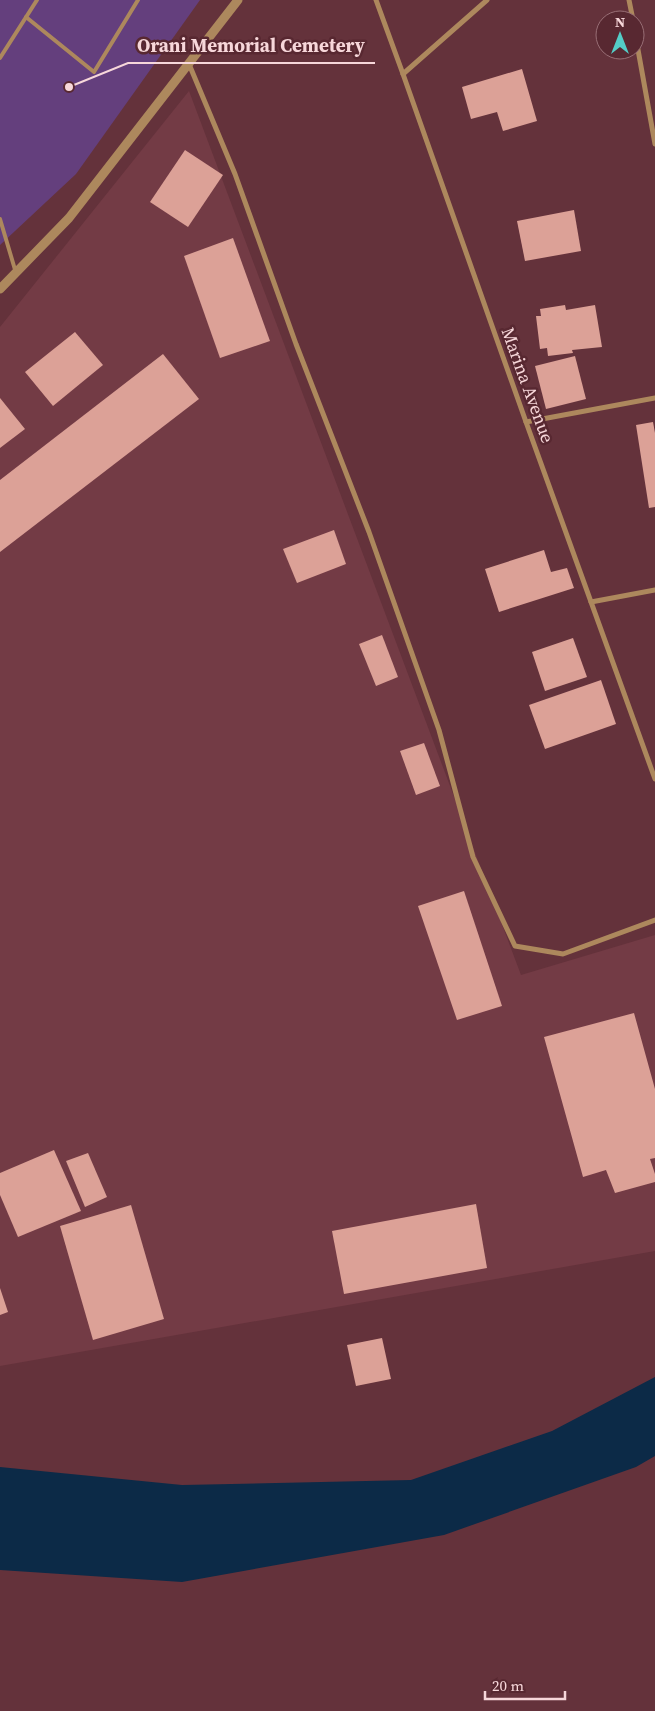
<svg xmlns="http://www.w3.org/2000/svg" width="655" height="1711" font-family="'Source Serif 4',serif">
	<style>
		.built { fill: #733b45 }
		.green { fill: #643f7d }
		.water { fill: #0c2a47 }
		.building { fill: #dca197 }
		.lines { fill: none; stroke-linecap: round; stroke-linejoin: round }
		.service { stroke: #ad885d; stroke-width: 4 }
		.minor { stroke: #ad885d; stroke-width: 5 }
		.tertiary { stroke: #ad885d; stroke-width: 9 }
		.labels { text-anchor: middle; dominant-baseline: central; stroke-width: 5; stroke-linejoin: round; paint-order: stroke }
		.street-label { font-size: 18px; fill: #f7d7da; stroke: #582831 }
		.leader { fill: none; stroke: #f7d7da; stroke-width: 2 }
		.callout-dot { fill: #f7d7da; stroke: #582831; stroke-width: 2 }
		.callout-label { font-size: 19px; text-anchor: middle; font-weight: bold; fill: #f7d7da; stroke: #582831; stroke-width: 5; stroke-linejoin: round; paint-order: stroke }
	</style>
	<rect width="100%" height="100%" fill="#64323b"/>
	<path class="built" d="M 189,91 L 521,975 L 655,935 L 655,1251 L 0,1366 L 0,327 Z"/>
	<path class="green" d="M 0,0 L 200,0 L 76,174 L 0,245 Z"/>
	<path class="water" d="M 655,1377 L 655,1456 L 636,1467 L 444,1535 L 182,1582 L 0,1570 L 0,1467 L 182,1485 L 411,1480 L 552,1431 Z"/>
	<g class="building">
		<path d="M 522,69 L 537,121 L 503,131 L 497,112 L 471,119 L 462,87 Z"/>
		<path d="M 185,150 L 223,175 L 188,227 L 150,202 Z"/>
		<path d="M 574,210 L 581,251 L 525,261 L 517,221 Z"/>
		<path d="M 233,238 L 270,341 L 220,358 L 184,256 Z"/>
		<path d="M 565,305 L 566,310 L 595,305 L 602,347 L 572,350 L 573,353 L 548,356 L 547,348 L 540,349 L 536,316 L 541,316 L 540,309 Z"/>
		<path d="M 75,332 L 103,365 L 53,406 L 25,372 Z"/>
		<path d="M 163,354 L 199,399 L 0,552 L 0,480 Z"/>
		<path d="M 575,356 L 586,399 L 546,409 L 535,366 Z"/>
		<path d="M 0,398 L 25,429 L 0,448 Z"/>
		<path d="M 653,422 L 655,433 L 655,507 L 649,508 L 636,425 Z"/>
		<path d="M 334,530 L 346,564 L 297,583 L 283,549 Z"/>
		<path d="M 544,550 L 551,572 L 567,568 L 574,588 L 499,612 L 485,569 Z"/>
		<path d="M 382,635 L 398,677 L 376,686 L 359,644 Z"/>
		<path d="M 573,638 L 587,677 L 545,691 L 532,652 Z"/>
		<path d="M 601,680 L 616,724 L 545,749 L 529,705 Z"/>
		<path d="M 424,743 L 440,786 L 416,795 L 400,751 Z"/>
		<path d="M 464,891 L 502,1006 L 457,1020 L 418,906 Z"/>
		<path d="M 634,1013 L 655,1089 L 655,1158 L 650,1159 L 655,1174 L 655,1182 L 615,1193 L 606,1170 L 583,1177 L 544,1037 Z"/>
		<path d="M 54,1150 L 81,1211 L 18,1237 L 0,1195 L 0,1173 Z"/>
		<path d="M 88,1153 L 107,1197 L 85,1207 L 66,1161 Z"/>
		<path d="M 476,1204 L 487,1268 L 344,1294 L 332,1231 Z"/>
		<path d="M 131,1205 L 164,1319 L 93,1340 L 60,1226 Z"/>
		<path d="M 0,1288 L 8,1312 L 0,1315 Z"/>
		<path d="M 382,1338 L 391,1379 L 356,1386 L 347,1345 Z"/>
	</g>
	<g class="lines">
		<g class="service">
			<path d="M 26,17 L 94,72 L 138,0"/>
			<path d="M 0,58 L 37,0"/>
			<path d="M 0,219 L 16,273"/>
		</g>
		<g class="minor">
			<path d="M 376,0 L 403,74 L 526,422 L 655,779"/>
			<path d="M 629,0 L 633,20"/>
			<path d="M 635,33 L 655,144"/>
			<path d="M 189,64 L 235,174 L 296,344 L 369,532 L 439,730 L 473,857 L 515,946 L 563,954 L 655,920"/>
			<path d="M 403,74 L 487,0"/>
			<path d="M 526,422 L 655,398"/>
			<path d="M 591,602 L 655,590"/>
		</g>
		<path class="tertiary" d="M 0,289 L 69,218 L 238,0"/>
	</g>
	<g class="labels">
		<g class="street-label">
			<text transform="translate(528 385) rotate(70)">Marina Avenue</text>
		</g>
	</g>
	<path class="leader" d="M69 87L128 63H375"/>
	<circle class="callout-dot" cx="69" cy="87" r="5"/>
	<g class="callout-label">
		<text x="251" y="52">Orani Memorial Cemetery</text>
	</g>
	<g transform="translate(620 35)"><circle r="24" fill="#582831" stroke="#986e75"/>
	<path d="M0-4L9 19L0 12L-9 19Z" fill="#54cdc7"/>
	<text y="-8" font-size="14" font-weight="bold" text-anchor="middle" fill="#f7d7da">N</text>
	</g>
	<path d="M485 1691v8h80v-8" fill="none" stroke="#f7d7da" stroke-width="2.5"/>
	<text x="492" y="1691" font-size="15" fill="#f7d7da" stroke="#582831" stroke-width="4" paint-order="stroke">20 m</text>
</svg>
